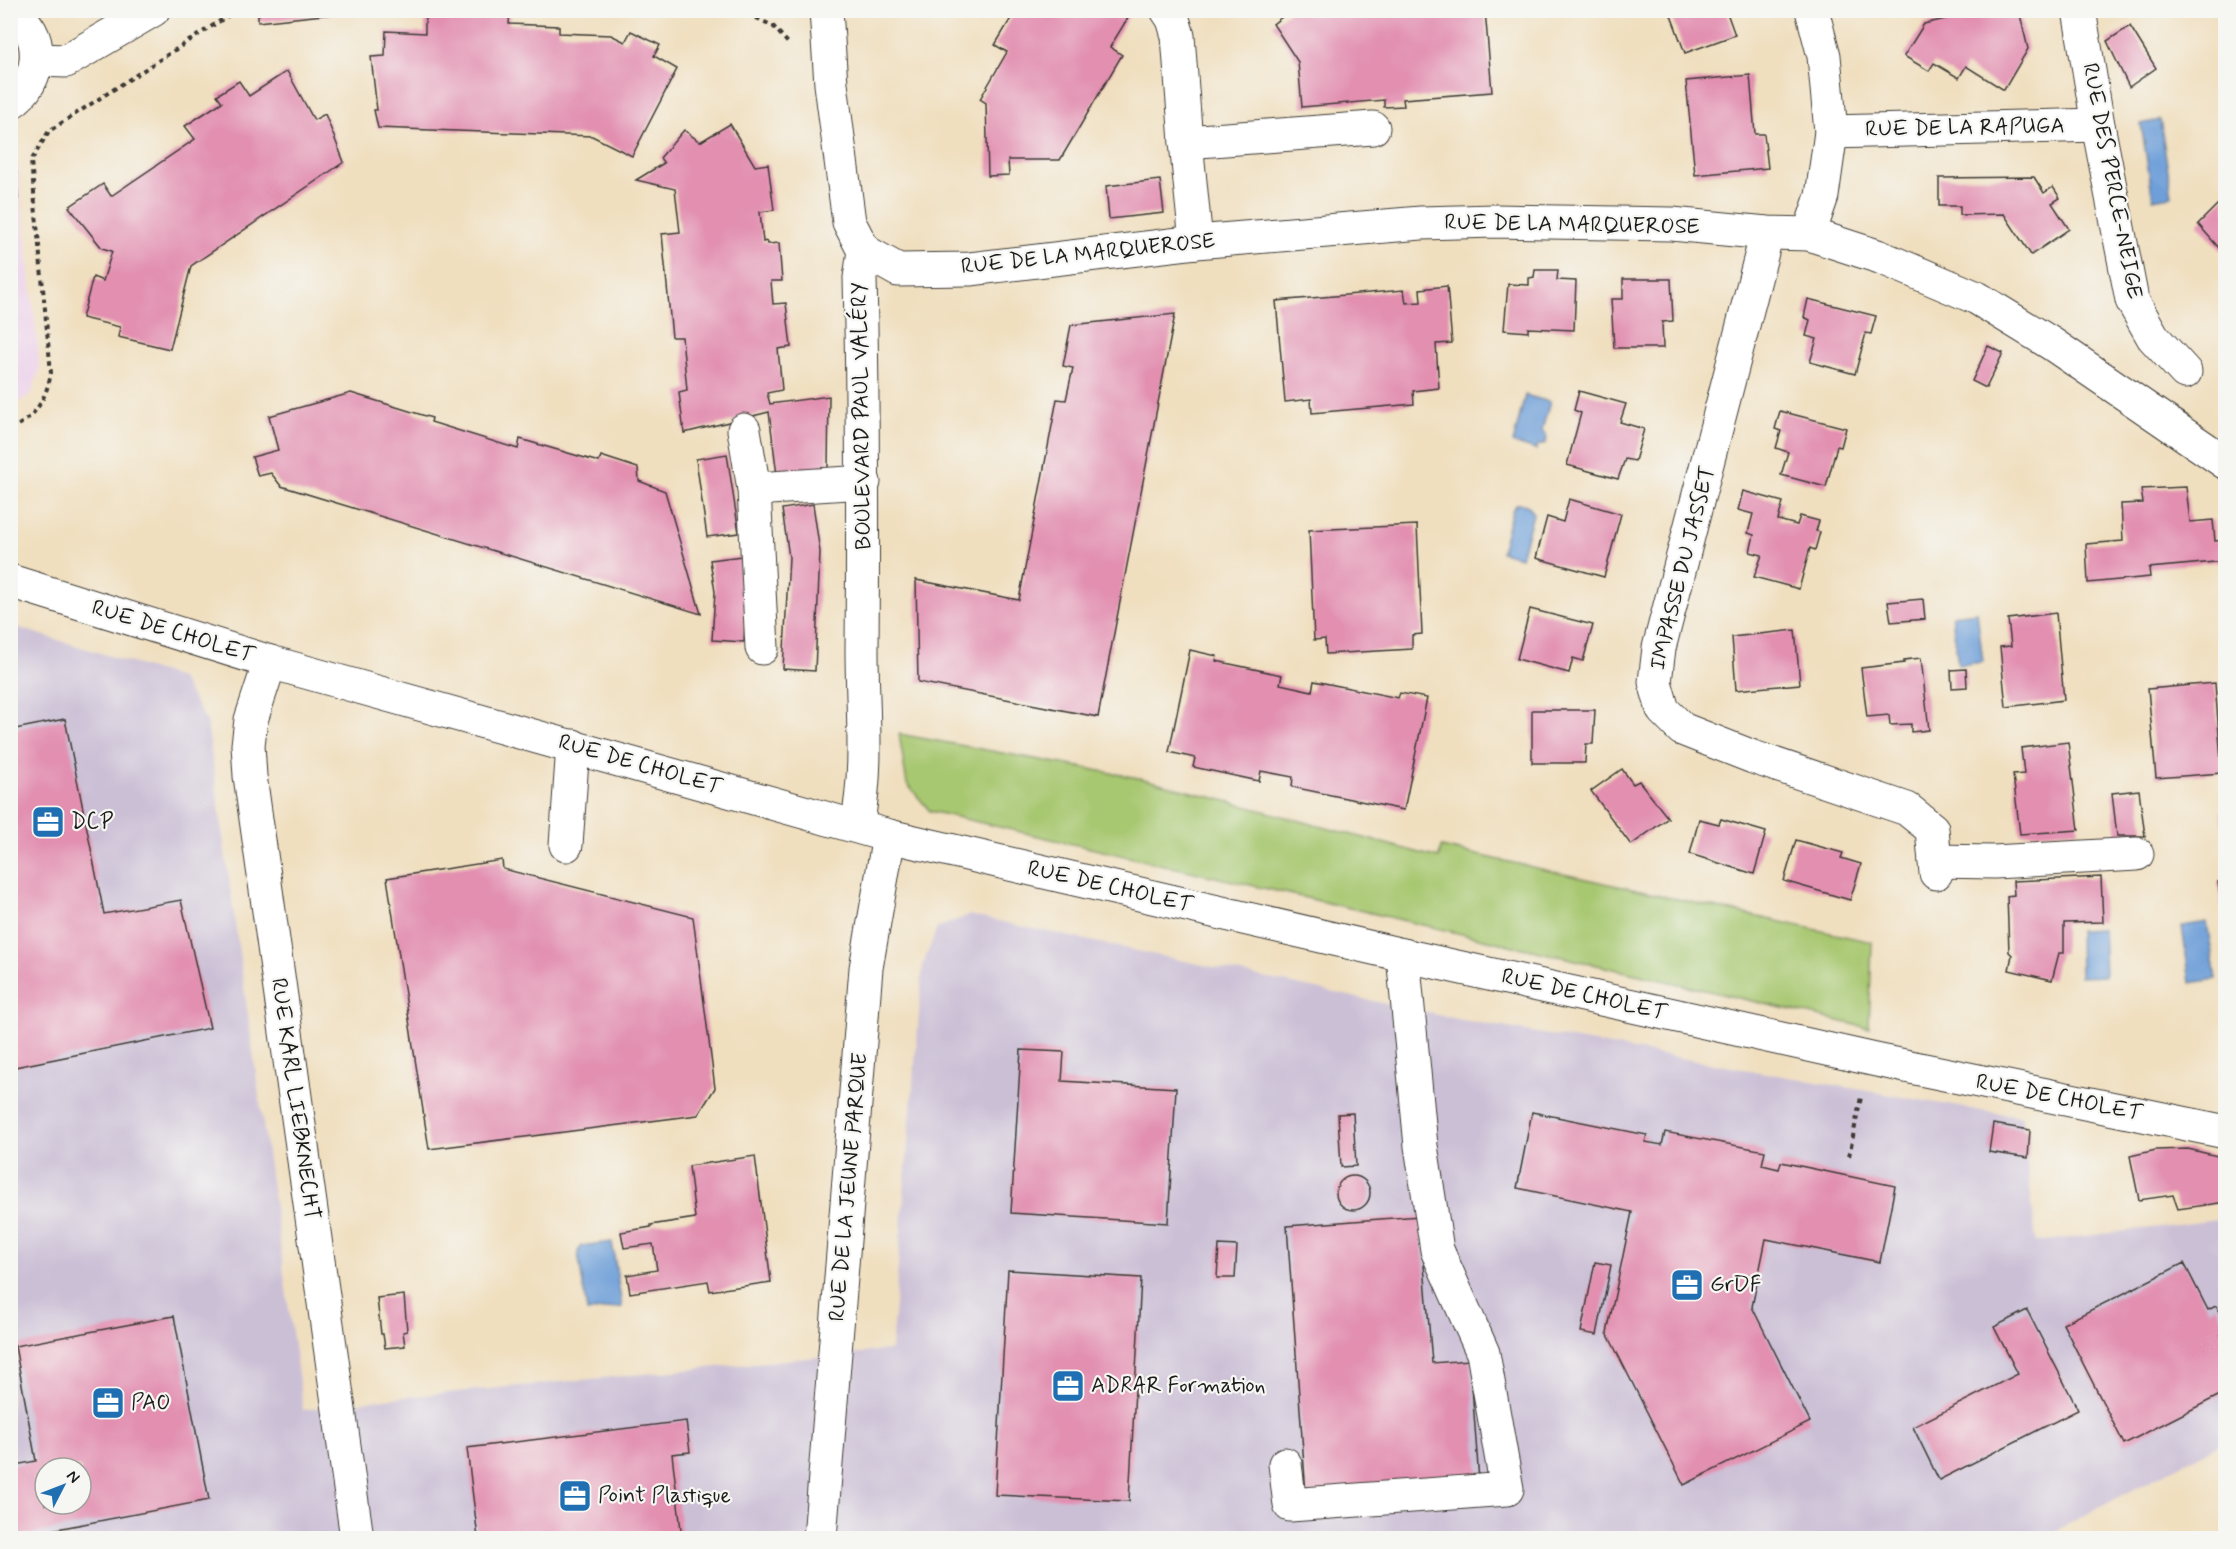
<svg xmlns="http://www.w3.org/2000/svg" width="2236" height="1549" font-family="Mynerve,sans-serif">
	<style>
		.built { fill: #ecd1ea }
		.industrial { fill: #cbbfd5; fill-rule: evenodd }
		.green { fill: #a7c76f; stroke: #627246; stroke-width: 1.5 }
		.water { fill: #6e9fd8; stroke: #455e7a; stroke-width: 1.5 }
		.building { fill: #e28fb0; fill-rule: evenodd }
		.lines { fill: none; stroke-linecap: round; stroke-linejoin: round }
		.minor-casing { stroke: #3c3934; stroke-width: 35 }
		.path { stroke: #3c3934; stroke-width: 4; stroke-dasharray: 4.5 4.5; stroke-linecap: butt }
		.minor { stroke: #fff; stroke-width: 33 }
		.labels { text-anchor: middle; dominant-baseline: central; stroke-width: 4.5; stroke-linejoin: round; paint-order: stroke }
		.street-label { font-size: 22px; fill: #1c1c1c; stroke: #f6f6f2 }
		.poi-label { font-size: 22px; fill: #1c1c1c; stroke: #f6f6f2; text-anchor: start }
	</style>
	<rect width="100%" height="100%" fill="#f6f6f2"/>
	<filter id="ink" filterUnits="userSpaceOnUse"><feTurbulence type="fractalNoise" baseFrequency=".0167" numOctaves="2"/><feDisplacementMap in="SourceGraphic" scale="12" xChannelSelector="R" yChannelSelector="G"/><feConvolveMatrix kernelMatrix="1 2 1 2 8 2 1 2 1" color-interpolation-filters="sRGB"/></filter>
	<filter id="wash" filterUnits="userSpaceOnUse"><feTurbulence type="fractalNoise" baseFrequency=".008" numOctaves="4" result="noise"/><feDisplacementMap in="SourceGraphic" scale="24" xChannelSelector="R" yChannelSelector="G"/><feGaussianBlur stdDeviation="1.35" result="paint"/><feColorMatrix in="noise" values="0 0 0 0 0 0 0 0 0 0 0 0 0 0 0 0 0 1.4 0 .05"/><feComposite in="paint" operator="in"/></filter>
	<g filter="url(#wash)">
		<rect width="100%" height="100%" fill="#f0dfbf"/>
		<path class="built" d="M 15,142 L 40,368 L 31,394 L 11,407 L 10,143 Z"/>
		<path class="industrial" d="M 10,625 L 180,678 L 207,722 L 303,1410 L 374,1400 L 891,1350 L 923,965 L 937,928 L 969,915 L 1457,1019 L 1982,1111 L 2022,1116 L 2036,1242 L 2225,1219 L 2225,1441 L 2042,1538 L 11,1538 ZM 45,1468 L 81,1468 L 81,1504 L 45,1504 Z"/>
		<path class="green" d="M 899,734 L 1144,779 L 1439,858 L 1441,847 L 1872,942 L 1869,1028 L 930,811 L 907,784 Z"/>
		<g class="water">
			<path d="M 2160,120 L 2172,196 L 2153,199 L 2141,124 Z"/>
			<path d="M 1525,395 L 1550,402 L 1542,430 L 1547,437 L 1546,443 L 1537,446 L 1536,450 L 1513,443 Z"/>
			<path d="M 1517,504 C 1525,503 1531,506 1533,514 L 1521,557 L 1501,552 L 1512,510 Z"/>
			<path d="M 1977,612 L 1983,662 L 1958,665 L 1952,615 Z"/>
			<path d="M 2207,922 L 2216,979 L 2190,983 L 2182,926 Z"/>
			<path d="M 2103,929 L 2105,976 L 2080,977 L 2079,930 Z"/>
			<path d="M 612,1242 L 622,1307 L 587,1312 L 578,1252 L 581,1246 Z"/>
		</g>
		<g id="blocks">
			<g class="building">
				<path d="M 266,10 L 331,10 L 332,14 L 258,22 L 258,15 Z"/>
				<path d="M 425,10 L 510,10 L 509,24 L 559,26 L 559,33 L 611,35 L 625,42 L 631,31 L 660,45 L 654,56 L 677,69 L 632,156 L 592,136 L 378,128 L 374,110 L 377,110 L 371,57 L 385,56 L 386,31 L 425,33 Z"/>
				<path d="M 1016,10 L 1120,10 L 1129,16 L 1110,47 L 1122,55 L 1060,160 L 1008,160 L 1009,175 L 988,176 L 986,103 L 980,99 L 1007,52 L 995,45 Z"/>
				<path d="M 1291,10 L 1485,10 L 1492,92 L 1403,99 L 1404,106 L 1384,107 L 1384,100 L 1302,107 L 1298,62 L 1273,24 Z"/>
				<path d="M 1669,10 L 1726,10 L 1735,35 L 1685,53 Z"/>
				<path d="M 1949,10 L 2019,10 L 2028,49 L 2004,90 L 1966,66 L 1959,78 L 1934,63 L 1929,71 L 1904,56 L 1924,24 L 1950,18 Z"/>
				<path d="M 2130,26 L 2156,68 L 2129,87 L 2107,41 Z"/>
				<path d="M 287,71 L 314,120 L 325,114 L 344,162 L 191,266 L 170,349 L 118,337 L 120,327 L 82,318 L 93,277 L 103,281 L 112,251 L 102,248 L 69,207 L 103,184 L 111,196 L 195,139 L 185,126 L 222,102 L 217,95 L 239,81 L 249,96 Z"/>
				<path d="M 1750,75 L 1755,134 L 1764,134 L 1768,168 L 1695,175 L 1686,81 Z"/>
				<path d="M 730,124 L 755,166 L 768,164 L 774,210 L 760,212 L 763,242 L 767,241 L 768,244 L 779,243 L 782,281 L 771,281 L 773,304 L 786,303 L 791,347 L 778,349 L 782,390 L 767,393 L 770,404 L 829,396 L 828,468 L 777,475 L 769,412 L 684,433 L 679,392 L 687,390 L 682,337 L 672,337 L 662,234 L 680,232 L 675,189 L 636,180 L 664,163 L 660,158 L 684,130 L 700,142 Z"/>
				<path d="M 10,166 L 16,166 L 18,199 L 10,200 Z"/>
				<path d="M 2034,177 L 2044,193 L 2053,187 L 2060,198 L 2052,203 L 2069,229 L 2031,255 L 2004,214 L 1960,215 L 1960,206 L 1939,206 L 1939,178 Z"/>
				<path d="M 1160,180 L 1164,213 L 1109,219 L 1106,186 Z"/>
				<path d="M 2226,196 L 2226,256 L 2198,224 Z"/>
				<path d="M 1535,270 L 1558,270 L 1557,280 L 1576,281 L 1574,330 L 1528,328 L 1528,332 L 1504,330 L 1508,284 L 1529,285 L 1529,278 L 1534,277 Z"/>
				<path d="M 1623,279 L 1671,279 L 1673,321 L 1662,322 L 1663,348 L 1614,348 L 1611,299 L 1623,299 Z"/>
				<path d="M 1447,286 L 1452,343 L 1436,344 L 1439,388 L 1413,391 L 1414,404 L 1312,413 L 1311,399 L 1285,402 L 1276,301 L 1404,290 L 1406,303 L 1421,302 L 1420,289 Z"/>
				<path d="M 1808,299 L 1876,316 L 1871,334 L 1866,333 L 1855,374 L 1810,362 L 1817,339 L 1806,336 L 1810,320 L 1804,317 Z"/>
				<path d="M 1175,314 L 1098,717 L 918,682 L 916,580 L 1019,600 L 1057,399 L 1066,400 L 1073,368 L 1063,366 L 1071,325 Z"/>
				<path d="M 1988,346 L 2003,353 L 1986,388 L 1972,381 Z"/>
				<path d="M 1579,391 L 1626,404 L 1620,422 L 1644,429 L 1635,461 L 1625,459 L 1618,479 L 1567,465 L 1581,413 L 1574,410 Z"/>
				<path d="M 351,393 L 432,418 L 431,422 L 518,449 L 520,439 L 599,462 L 601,456 L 638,468 L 639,481 L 665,491 L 701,614 L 281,486 L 271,473 L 258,476 L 252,457 L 278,450 L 269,416 Z"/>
				<path d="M 1780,411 L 1846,428 L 1841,447 L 1837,446 L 1826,487 L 1781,475 L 1788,452 L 1776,448 L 1781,431 L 1775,429 Z"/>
				<path d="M 727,454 L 739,533 L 707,537 L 696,459 Z"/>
				<path d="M 2186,487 L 2190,522 L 2213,520 L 2215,541 L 2226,540 L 2226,561 L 2149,568 L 2150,577 L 2088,583 L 2086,544 L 2123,541 L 2121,504 L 2143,503 L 2141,489 Z"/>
				<path d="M 1743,491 L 1783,502 L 1778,520 L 1797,525 L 1800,516 L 1819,521 L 1816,531 L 1820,532 L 1815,550 L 1810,548 L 1799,589 L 1754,577 L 1762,555 L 1750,552 L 1754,535 L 1748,533 L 1753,514 L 1738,510 Z"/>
				<path d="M 1569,499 L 1621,514 L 1604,577 L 1536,558 L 1547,517 L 1563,522 Z"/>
				<path d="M 813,504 L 820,552 L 815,671 L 783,669 L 789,557 L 782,509 Z"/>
				<path d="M 1417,525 L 1422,634 L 1412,635 L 1412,649 L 1326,654 L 1325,639 L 1314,640 L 1309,530 Z"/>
				<path d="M 742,556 L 746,594 L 744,642 L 712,640 L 715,592 L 710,560 Z"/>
				<path d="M 1923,599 L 1925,619 L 1891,622 L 1888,602 Z"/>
				<path d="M 1530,609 L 1593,625 L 1583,661 L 1573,658 L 1569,673 L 1517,659 Z"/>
				<path d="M 2056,613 L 2064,700 L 2006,707 L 2000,647 L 2011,646 L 2008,619 Z"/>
				<path d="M 1795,630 L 1800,684 L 1736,690 L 1732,637 Z"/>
				<path d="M 1190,650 L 1217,656 L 1216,661 L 1282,675 L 1280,684 L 1312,691 L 1314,681 L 1398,698 L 1400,693 L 1427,698 L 1404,810 L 1292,787 L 1293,777 L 1261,771 L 1259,781 L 1193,767 L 1195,758 L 1169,752 Z"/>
				<path d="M 1921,658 L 1929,730 L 1911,732 L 1911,724 L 1890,725 L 1889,715 L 1867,717 L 1861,668 L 1904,663 L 1904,660 Z"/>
				<path d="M 1966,669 L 1967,687 L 1952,688 L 1951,670 Z"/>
				<path d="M 2215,683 L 2222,773 L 2156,778 L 2148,689 Z"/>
				<path d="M 1532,710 L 1595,710 L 1593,744 L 1586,744 L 1585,763 L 1532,763 Z"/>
				<path d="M 65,719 L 104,914 L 181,900 L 210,1028 L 10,1068 L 10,730 Z"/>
				<path d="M 2068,742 L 2079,830 L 2020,834 L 2013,775 L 2024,774 L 2021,748 Z"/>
				<path d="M 1622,769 L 1633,784 L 1639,781 L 1668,818 L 1631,845 L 1591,791 Z"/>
				<path d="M 2139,790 L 2145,836 L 2117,836 L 2112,793 Z"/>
				<path d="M 2226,810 L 2226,838 L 2224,838 L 2221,811 Z"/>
				<path d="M 1699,819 L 1719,824 L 1721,819 L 1766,832 L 1754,874 L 1690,854 Z"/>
				<path d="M 1796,840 L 1843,853 L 1841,858 L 1861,864 L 1850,900 L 1784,881 Z"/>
				<path d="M 502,860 L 503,869 L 693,917 L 715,1088 L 698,1115 L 429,1149 L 387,878 Z"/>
				<path d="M 2101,877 L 2103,922 L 2064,923 L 2064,953 L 2059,953 L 2052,980 L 2009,970 L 2012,955 L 2009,952 L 2007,896 L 2014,895 L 2013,881 Z"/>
				<path d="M 2226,881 L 2226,922 L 2224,922 L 2218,882 Z"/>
				<path d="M 1021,1050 L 1064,1052 L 1062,1081 L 1176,1088 L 1168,1223 L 1011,1213 Z"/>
				<path d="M 1532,1112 L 1647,1135 L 1645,1142 L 1662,1145 L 1665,1132 L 1765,1151 L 1762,1165 L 1779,1169 L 1781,1162 L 1895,1186 L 1880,1262 L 1766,1239 L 1752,1307 L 1810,1422 L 1684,1485 L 1607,1333 L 1632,1212 L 1517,1188 Z"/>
				<path d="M 1353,1113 L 1356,1166 L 1341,1167 L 1338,1114 Z"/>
				<path d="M 1993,1124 L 2030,1130 L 2028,1158 L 1989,1152 Z"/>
				<path d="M 2188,1149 L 2226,1158 L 2226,1202 L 2178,1209 L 2173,1195 L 2139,1200 L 2130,1156 L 2156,1150 Z"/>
				<path d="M 755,1156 L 771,1282 L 710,1291 L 708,1281 L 630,1293 L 627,1275 L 657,1270 L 653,1244 L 624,1248 L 621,1232 L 651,1227 L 651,1225 L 695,1218 L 689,1166 Z"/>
				<circle cx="1353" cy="1193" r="17"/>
				<path d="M 1420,1216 L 1432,1363 L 1470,1360 L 1479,1481 L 1306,1494 L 1287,1226 Z"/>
				<path d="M 1219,1245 L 1237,1246 L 1235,1278 L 1217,1278 Z"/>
				<path d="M 1595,1262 L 1611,1265 L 1597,1335 L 1581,1332 Z"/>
				<path d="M 2184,1263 L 2208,1310 L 2216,1306 L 2226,1326 L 2226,1333 L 2221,1335 L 2226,1344 L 2226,1392 L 2124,1444 L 2063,1324 Z"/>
				<path d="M 1008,1270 L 1141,1278 L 1129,1501 L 995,1495 Z"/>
				<path d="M 404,1295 L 407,1331 L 403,1332 L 405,1346 L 385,1348 L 383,1334 L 381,1334 L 377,1298 Z"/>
				<path d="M 2027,1310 L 2078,1410 L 1939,1480 L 1913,1427 L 2018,1374 L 1994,1327 Z"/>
				<path d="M 174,1316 L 209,1500 L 10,1538 L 10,1466 L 36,1461 L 15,1346 ZM 45,1468 L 81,1468 L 81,1504 L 45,1504 Z"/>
				<path d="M 686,1421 L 690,1452 L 672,1454 L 682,1538 L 478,1538 L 467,1448 Z"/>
			</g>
		</g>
	</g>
	<g filter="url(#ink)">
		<use href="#blocks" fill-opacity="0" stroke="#3c3934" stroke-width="1.5"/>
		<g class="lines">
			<g class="minor-casing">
				<g id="minor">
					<path d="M 826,10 L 831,84 L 849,222 L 864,251 L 860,278 C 863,402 863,526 862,650 C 862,710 869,766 857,826"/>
					<path d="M 1167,10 L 1173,19 L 1178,36 L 1186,142 L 1196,242"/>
					<path d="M 2079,10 L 2098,125 L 2132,300 L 2153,337 L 2185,372"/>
					<path d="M 10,12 C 48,31 42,83 10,103"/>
					<path d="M 37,60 L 66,61 L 153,10"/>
					<path d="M 1831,132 L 2098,125"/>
					<path d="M 1186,142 L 1373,128"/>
					<path d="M 1767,233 L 1659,648 L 1655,682 L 1663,710 L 1682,729 L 1753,757 L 1907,809 L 1932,829 L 1936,873"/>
					<path d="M 1809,234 L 1822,196 L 1831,132 L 1824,56 L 1812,10"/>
					<path d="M 864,251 L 898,270 L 970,269 L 1196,242 L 1421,223 L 1495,221 L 1672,224 L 1767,233 L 1809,234 L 1880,257 L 1977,298 L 2052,344 L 2226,463"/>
					<path d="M 744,430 L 754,489 L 762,648"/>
					<path d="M 754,489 L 864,482"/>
					<path d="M 10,581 L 270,662 L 889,836 L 1403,955 L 1876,1060 L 2226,1132"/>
					<path d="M 270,662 L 251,720 L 248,745 L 250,776 L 357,1538"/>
					<path d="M 566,845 L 573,746"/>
					<path d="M 1935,861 L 1994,862 L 2137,854"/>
					<path d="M 1285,1464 L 1290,1505 L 1507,1489 L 1483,1353 L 1437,1250 L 1421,1146 L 1403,955"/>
					<path d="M 820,1538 L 866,968 L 889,836"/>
				</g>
			</g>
			<g class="path">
				<path d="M 740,10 L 773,26 L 788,43"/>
				<path d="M 10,429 C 35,419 46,399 51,373 L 31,161 L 49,131 L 237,10"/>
				<path d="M 1849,1156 L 1861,1097"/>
			</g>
			<use href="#minor" class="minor"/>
		</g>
	</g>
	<defs>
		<g id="office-square" transform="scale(1.725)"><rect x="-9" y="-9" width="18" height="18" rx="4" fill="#1f6fb2" stroke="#f6f6f2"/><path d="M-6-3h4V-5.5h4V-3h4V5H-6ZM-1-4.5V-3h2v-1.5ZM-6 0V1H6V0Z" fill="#fff"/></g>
	</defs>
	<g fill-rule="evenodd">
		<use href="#office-square" x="48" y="822"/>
		<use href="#office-square" x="1687" y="1285"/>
		<use href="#office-square" x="1068" y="1386"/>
		<use href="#office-square" x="108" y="1403"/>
		<use href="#office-square" x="575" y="1496"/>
	</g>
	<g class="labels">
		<g class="street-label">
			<text transform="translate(1965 128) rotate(-1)">RUE DE LA RAPUGA</text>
			<text transform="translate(2112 181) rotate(79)">RUE DES PERCE-NEIGE</text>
			<text transform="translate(1572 225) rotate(1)">RUE DE LA MARQUEROSE</text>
			<text transform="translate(1088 254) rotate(-6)">RUE DE LA MARQUEROSE</text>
			<text transform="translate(862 416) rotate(-91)">BOULEVARD PAUL VALÉRY</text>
			<text transform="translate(1683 568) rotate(-76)">IMPASSE DU JASSET</text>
			<text transform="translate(173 632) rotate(17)">RUE DE CHOLET</text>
			<text transform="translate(640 765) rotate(16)">RUE DE CHOLET</text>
			<text transform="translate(1110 887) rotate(13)">RUE DE CHOLET</text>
			<text transform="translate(1584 995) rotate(13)">RUE DE CHOLET</text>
			<text transform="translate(2059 1098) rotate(11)">RUE DE CHOLET</text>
			<text transform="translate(295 1099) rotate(82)">RUE KARL LIEBKNECHT</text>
			<text transform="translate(849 1187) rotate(-85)">RUE DE LA JEUNE PARQUE</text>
		</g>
		<g class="poi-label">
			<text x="71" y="822">DCP</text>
			<text x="1710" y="1285">GrDF</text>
			<text x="1091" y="1386">ADRAR Formation</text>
			<text x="131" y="1403">PAO</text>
			<text x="598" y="1496">Point Plastique</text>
		</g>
	</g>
	<rect width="2236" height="1549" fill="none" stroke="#f6f6f2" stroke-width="36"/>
	<g transform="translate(63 1486) rotate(48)"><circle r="28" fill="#f6f6f2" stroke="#9f9f9c" stroke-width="1.5"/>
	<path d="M0-4.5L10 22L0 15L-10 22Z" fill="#1f6fb2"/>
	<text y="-9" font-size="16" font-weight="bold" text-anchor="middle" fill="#1c1c1c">N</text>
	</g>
</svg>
